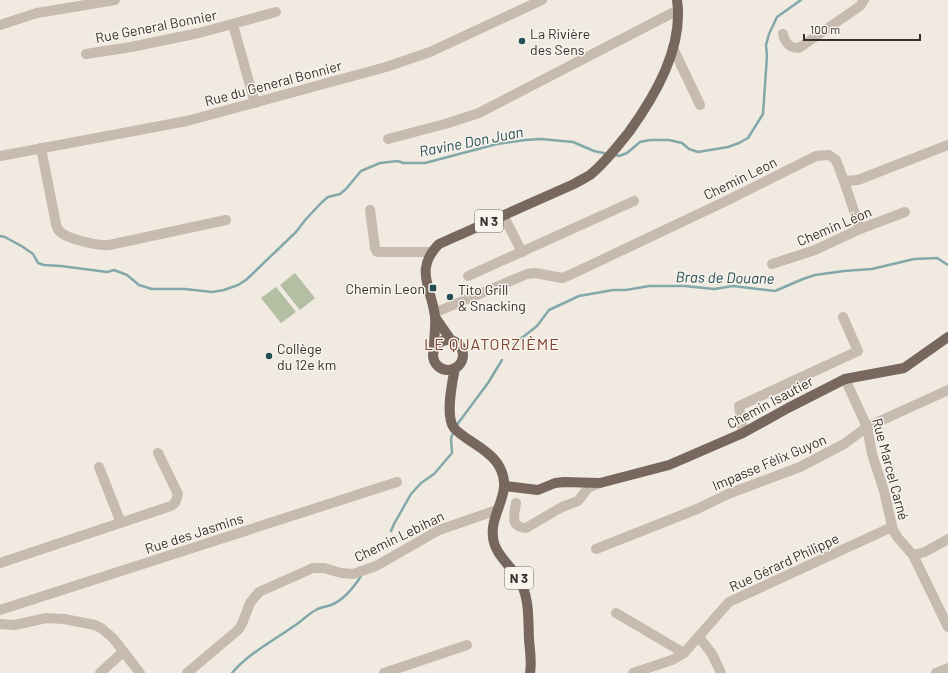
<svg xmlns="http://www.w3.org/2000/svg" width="948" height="673" font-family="Barlow,sans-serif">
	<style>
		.park { fill: #b4bea2 }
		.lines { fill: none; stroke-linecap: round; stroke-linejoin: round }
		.stream { stroke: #83a8aa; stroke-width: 2.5 }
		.minor { stroke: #c7baae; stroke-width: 10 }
		.major { stroke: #77675e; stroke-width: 10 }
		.poi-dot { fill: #254f54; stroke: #f8f3ed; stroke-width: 1.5 }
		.labels { text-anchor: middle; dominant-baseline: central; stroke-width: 3; stroke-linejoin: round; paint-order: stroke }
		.shield { fill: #f8f3ed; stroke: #716a65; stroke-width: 1 }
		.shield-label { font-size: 13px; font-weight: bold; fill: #372f2b }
		.street-label { font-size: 14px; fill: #372f2b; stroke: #f8f3ed }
		.poi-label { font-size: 14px; fill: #372f2b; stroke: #f8f3ed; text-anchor: start }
		.water-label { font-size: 15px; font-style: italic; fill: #254f54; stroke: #f8f3ed }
		.quarter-label { font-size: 16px; letter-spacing: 1px; fill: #7c432e; stroke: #f8f3ed }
	</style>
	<rect width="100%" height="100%" fill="#f0eae1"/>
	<g class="park">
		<path d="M 295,273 L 315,298 L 300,310 L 280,285 Z"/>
		<path d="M 276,287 L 296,312 L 281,323 L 261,298 Z"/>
	</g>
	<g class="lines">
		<g class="stream">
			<path d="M 615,155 L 619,156 L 627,153 L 640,142 L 650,140 L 669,140 L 682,143 L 689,149 L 698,152 L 728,147 L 739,143 L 748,138 L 763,114 L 767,56 L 766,45 L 769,34 L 777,17 L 801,0"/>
			<path d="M 0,236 L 5,237 L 23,247 L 33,254 L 38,263 L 44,265 L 61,266 L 107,272 L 114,270 L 127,275 L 139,285 L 152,289 L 185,289 L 212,292 L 224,290 L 238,285 L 246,280 L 296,232 L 306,219 L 322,202 L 328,197 L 340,194 L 346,189 L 361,171 L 380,163 L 398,161 L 403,163 L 425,163 L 497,144 L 525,140 L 541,139 L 573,142 L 594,151 L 608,154"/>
			<path d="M 514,344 L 537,326 L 549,310 L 579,296 L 613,290 L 626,290 L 649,286 L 685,286 L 714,289 L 733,286 L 775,291 L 803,279 L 815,275 L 844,271 L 872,269 L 914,259 L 937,258 L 948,265"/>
			<path d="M 456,426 L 488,383 L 502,360"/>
			<path d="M 391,531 L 394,524 L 411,494 L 421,483 L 434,474 L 452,453 L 451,438 L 454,431"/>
			<path d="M 232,673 C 249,653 273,641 294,626 C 302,621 308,614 316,610 C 320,607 326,607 331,605 C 344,600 354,587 361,576"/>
		</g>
		<g class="minor">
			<path d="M 0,25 L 37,13 L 115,0"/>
			<path d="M 233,25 L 255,103"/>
			<path d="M 783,34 C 785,43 789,48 799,48 L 860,6 L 864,0"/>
			<path d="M 673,48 L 700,105"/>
			<path d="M 86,54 L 131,47 L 199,33 L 276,12"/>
			<path d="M 388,139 L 445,124 L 479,113 L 678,10"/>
			<path d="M 41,148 L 56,224 C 57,229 59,232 63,234 C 73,240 98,246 109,245 L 226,220"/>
			<path d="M 0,156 L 187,121 L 386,67 L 430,52 L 542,0"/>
			<path d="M 844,181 L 858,180 L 948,145"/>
			<path d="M 370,210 L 375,248 L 377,252 L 431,252"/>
			<path d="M 503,215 L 522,252"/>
			<path d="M 772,264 L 815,250 L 860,229 L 905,212"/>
			<path d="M 468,276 L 634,201"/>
			<path d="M 434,313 L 527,274 L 535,273 L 562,278 L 572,274 L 726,201 L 816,156 L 829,155 L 836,160 L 844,181 L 860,229"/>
			<path d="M 845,379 L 867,427 L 872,454 L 884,491 L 893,530 L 898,538 L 913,555 L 948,627"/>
			<path d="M 743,433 L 739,406 L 858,351 L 843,317"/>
			<path d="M 99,467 L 121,523"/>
			<path d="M 516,503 C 514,516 510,527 526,528 L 562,507 L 578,501 L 588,488 L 600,483"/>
			<path d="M 596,549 L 697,509 L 728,494 L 800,467 L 844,444 L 867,427 L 948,390"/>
			<path d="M 913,555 L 925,552 L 948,539"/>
			<path d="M 0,563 L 171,506 L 175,503 L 178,494 L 158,453"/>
			<path d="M 0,610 L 397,482"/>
			<path d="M 616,613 L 684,653"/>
			<path d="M 0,624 L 15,625 L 46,618 L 64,619 L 95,625 L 101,628 L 113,638 L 140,673"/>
			<path d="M 699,637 L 712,654 L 721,673"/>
			<path d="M 100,673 L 123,652"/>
			<path d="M 187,673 L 238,630 L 242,624 L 250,603 L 259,592 L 313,568 L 324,568 L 341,573 L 353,574 L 376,566 L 439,530 L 497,510"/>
			<path d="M 384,673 L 467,645"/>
			<path d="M 633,673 L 672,660 L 684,653 L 729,602 L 892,527"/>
			<path d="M 936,673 L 948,668"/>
		</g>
		<g class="major">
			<path d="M 435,317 L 451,340"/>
			<circle cx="448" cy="355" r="15"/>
			<path d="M 434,347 C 434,337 436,326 435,316 C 431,287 414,269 439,244 L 574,184 C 579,181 585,178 590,175 C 605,163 617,147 629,132 C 655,96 684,47 677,0"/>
			<path d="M 455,368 C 452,383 445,416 454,428 C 461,436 473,442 481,448 C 489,454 497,460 501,470 C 512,494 490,513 493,537 C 494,553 510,565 518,578 C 530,596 528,619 529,640 C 530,651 532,662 530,673"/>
			<path d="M 505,486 L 538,490 L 555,483 L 564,482 L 600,483 L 669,465 L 743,433 L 788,408 L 845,379 L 904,368 L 948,337"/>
		</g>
	</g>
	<g class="poi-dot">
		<circle cx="522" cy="41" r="4"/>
		<rect x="429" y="284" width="8" height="8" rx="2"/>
		<circle cx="450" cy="297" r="4"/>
		<circle cx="269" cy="356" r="4"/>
	</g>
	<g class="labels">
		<g class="shield">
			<rect x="475" y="210" width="28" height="22" rx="3"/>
			<rect x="505" y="567" width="28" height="22" rx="3"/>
		</g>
		<g class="shield-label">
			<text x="489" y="221">N 3</text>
			<text x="519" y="578">N 3</text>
		</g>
		<g class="street-label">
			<text transform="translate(156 26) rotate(-11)">Rue General Bonnier</text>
			<text transform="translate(273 83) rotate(-15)">Rue du General Bonnier</text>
			<text transform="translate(740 178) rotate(-26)">Chemin Leon</text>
			<text transform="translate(834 226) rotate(-23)">Chemin Léon</text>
			<text transform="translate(770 402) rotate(-28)">Chemin Isautier</text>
			<text transform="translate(769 462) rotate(-23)">Impasse Félix Guyon</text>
			<text transform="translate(891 469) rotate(75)">Rue Marcel Carné</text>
			<text transform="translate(194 533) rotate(-18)">Rue des Jasmins</text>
			<text transform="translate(399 536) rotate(-26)">Chemin Lebihan</text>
			<text transform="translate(784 562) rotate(-25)">Rue Gérard Philippe</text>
		</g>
		<g class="poi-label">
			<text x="530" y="33">La Rivière<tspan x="530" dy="16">des Sens</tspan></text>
			<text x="425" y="288" text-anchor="end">Chemin Leon</text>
			<text x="458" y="289">Tito Grill<tspan x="458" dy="16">&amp; Snacking</tspan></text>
			<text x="277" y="348">Collège<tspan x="277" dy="16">du 12e km</tspan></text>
		</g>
		<g class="water-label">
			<text transform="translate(471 141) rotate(-11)">Ravine Don Juan</text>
			<text transform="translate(725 277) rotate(1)">Bras de Douane</text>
		</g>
		<g class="quarter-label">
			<text x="492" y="343">LE QUATORZIÈME</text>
		</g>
	</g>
	<path d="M804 34v6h116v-6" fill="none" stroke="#372f2b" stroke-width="2"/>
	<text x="810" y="34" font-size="12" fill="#372f2b" stroke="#f8f3ed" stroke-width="3" paint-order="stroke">100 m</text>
</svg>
